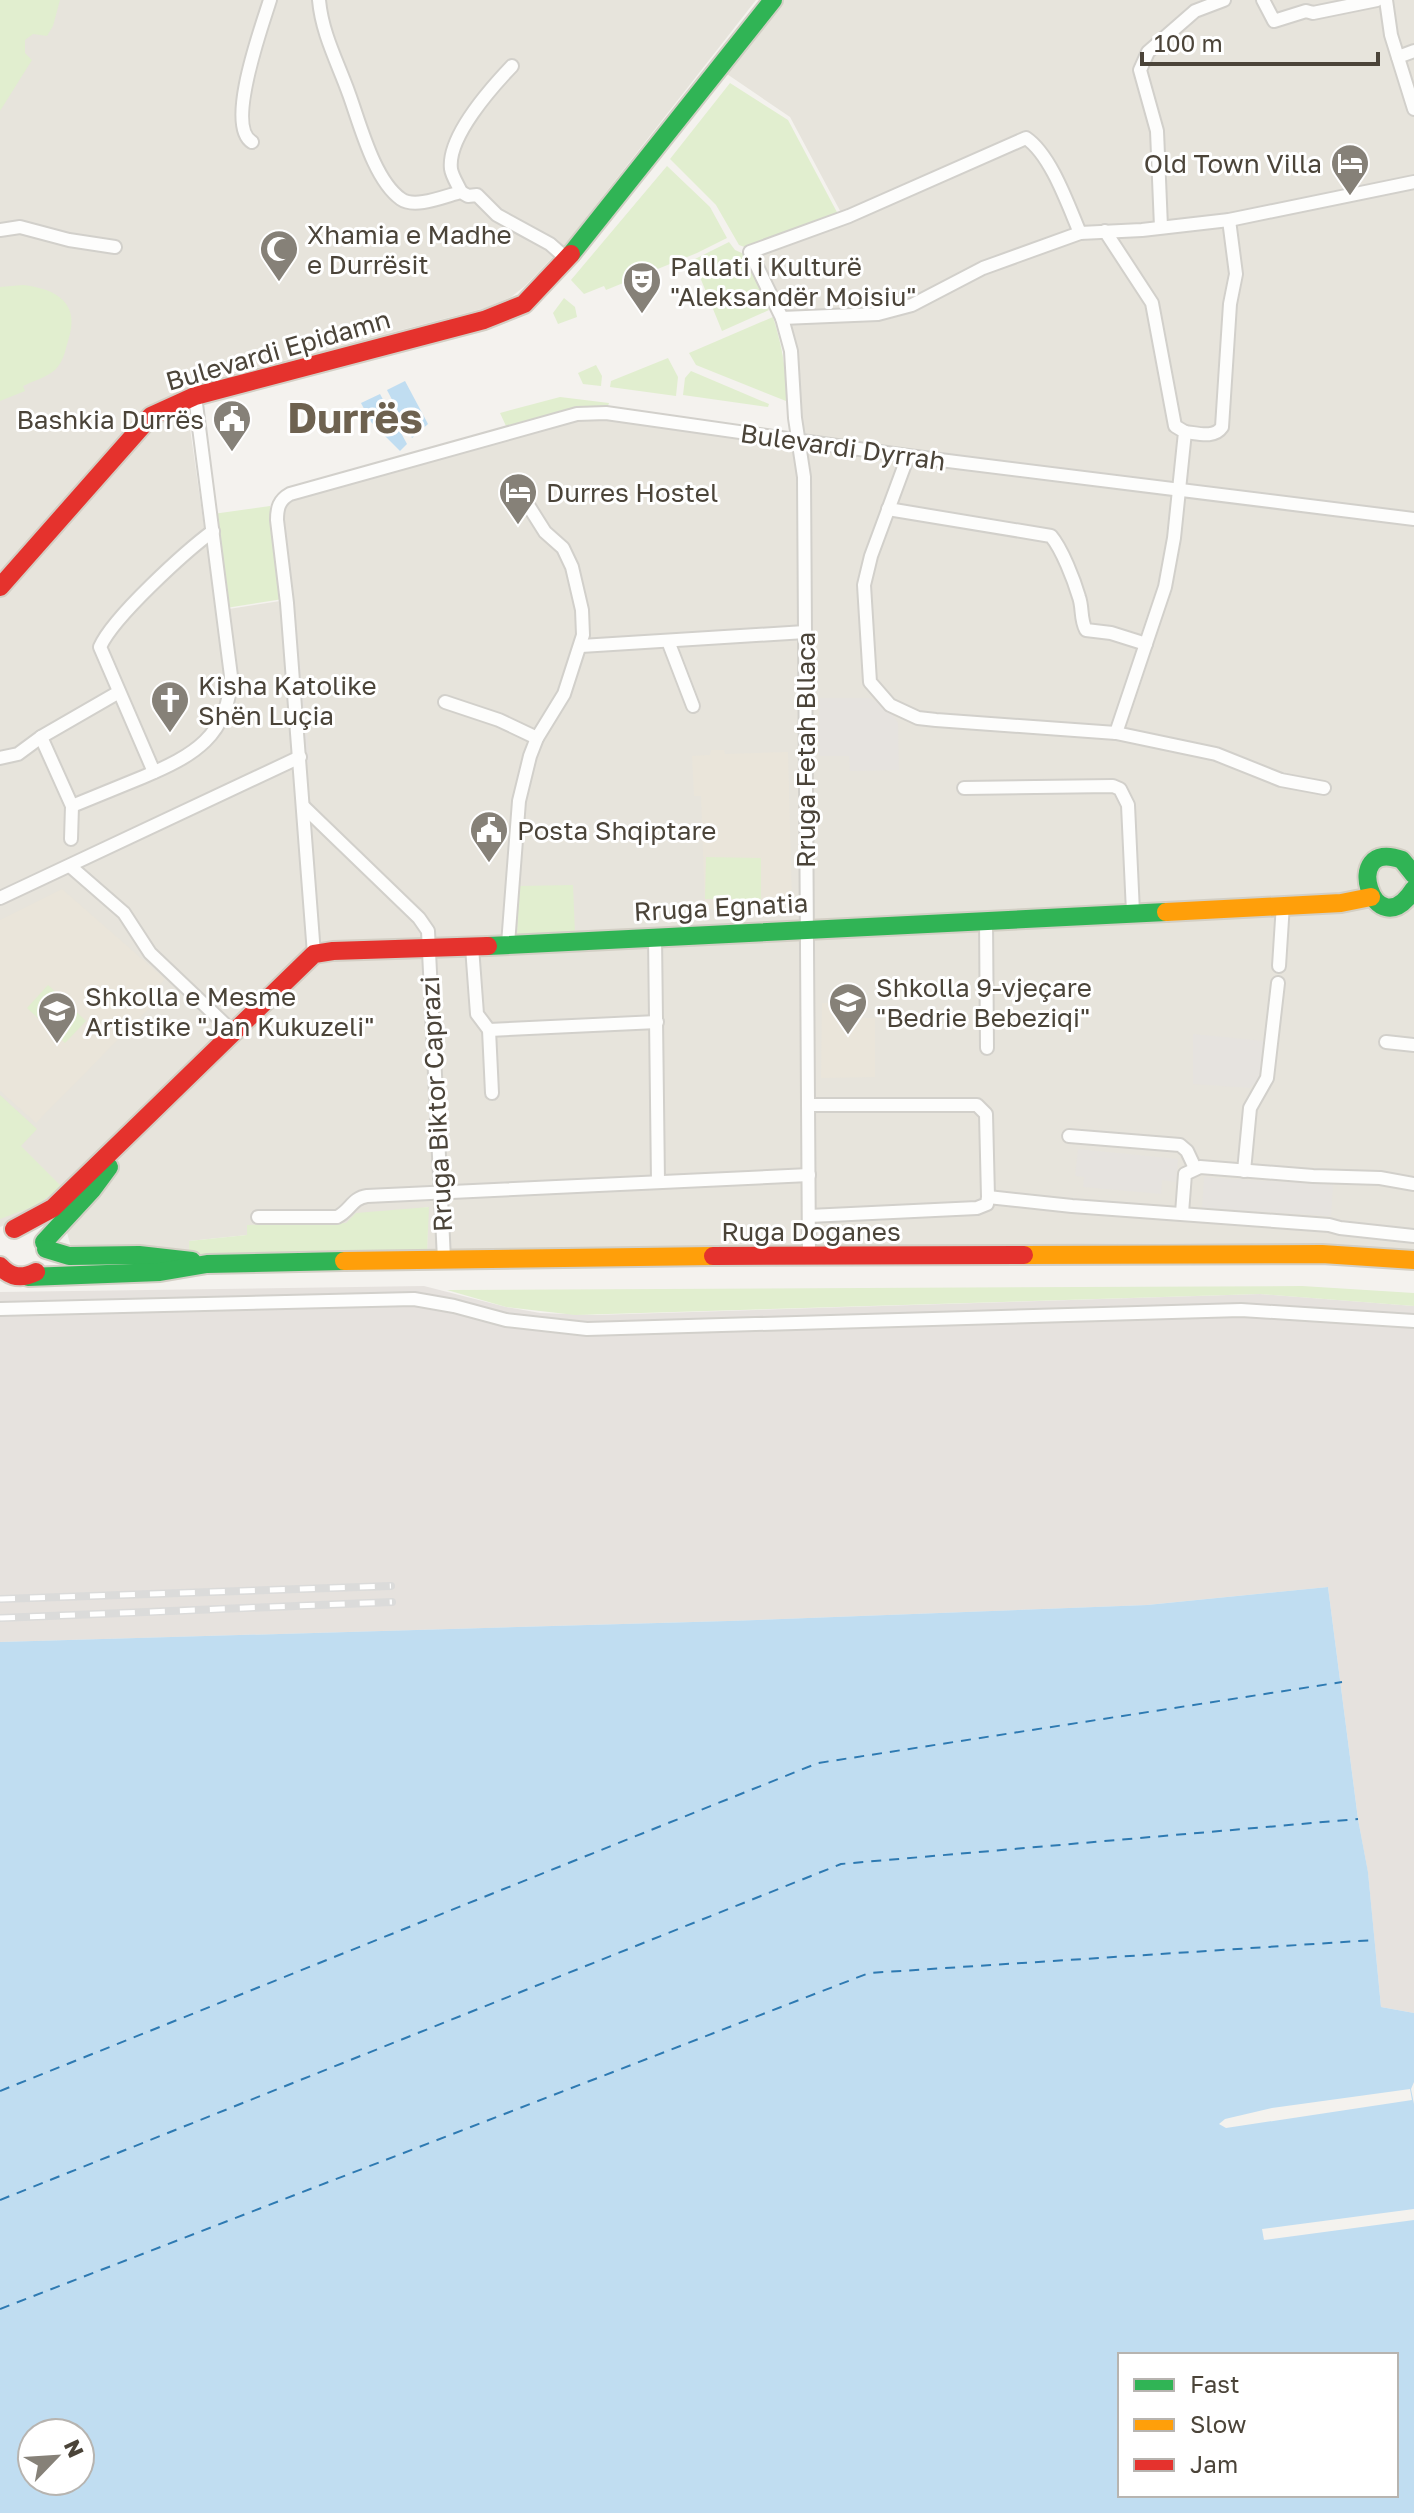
<svg xmlns="http://www.w3.org/2000/svg" width="1414" height="2513" font-family="'Golos Text',sans-serif">
	<style>
		.residential { fill: #e7e4dc }
		.industrial { fill: #e6e2de }
		.education { fill: #eae5da }
		.green { fill: #e1eecf }
		.parking { fill: #e6e3df }
		.water { fill: #c0ddf1; fill-rule: evenodd }
		.pier { fill: #f4f2ee }
		.lines { fill: none; stroke-linecap: round; stroke-linejoin: round }
		.ferry { stroke: #2e7ab2; stroke-width: 2; stroke-dasharray: 10 8; stroke-linecap: butt }
		.street-casing { stroke: #d2d0cb; stroke-width: 16 }
		.fast-casing { stroke: #d3cfc5; stroke-width: 22 }
		.slow-casing { stroke: #d3cfc5; stroke-width: 22 }
		.jam-casing { stroke: #d3cfc5; stroke-width: 22 }
		.street { stroke: #fdfdfc; stroke-width: 12 }
		.fast { stroke: #30b455; stroke-width: 18 }
		.slow { stroke: #ff9f0a; stroke-width: 18 }
		.jam { stroke: #e5322d; stroke-width: 18 }
		.rail-casing { stroke: #dbdbda; stroke-width: 8 }
		.rail { stroke: #fff; stroke-width: 5; stroke-dasharray: 15; stroke-linecap: butt }
		.labels { text-anchor: middle; dominant-baseline: central; stroke-width: 6; stroke-linejoin: round; paint-order: stroke }
		.poi-label { font-size: 26px; fill: #4b4439; stroke: #fff; text-anchor: start }
		.street-label { font-size: 26px; fill: #4b4439; stroke: #fff }
		.town-label { font-size: 42px; font-weight: bold; fill: #6e6250; stroke: #fff }
	</style>
	<rect width="100%" height="100%" fill="#f4f2ee"/>
	<g class="residential">
		<path d="M 0,0 L 756,0 L 567,242 L 525,286 L 511,297 L 485,308 L 218,378 L 187,388 L 148,406 L 0,574 Z"/>
		<path d="M 783,0 L 1414,0 L 1414,1251 L 1269,1244 L 1166,1243 L 427,1252 L 428,1207 L 346,1224 L 247,1226 L 247,1235 L 189,1241 L 189,1257 L 72,1251 L 66,1229 L 45,1207 L 0,1227 L 0,596 L 155,419 L 189,421 L 216,611 L 287,600 L 280,516 L 288,500 L 573,421 L 605,418 L 803,446 L 795,348 L 755,253 L 845,220 L 790,117 L 724,72 Z"/>
	</g>
	<path class="industrial" d="M 424,1286 L 506,1307 L 540,1313 L 597,1315 L 1260,1294 L 1414,1306 L 1414,2013 L 1381,2007 L 1368,1873 L 1358,1819 L 1328,1587 L 1147,1605 L 728,1621 L 0,1642 L 0,1292 Z"/>
	<g class="education">
		<path d="M 711,750 L 724,750 L 725,754 L 788,752 L 792,903 L 790,907 L 705,909 L 701,796 L 694,796 L 692,756 L 710,755 Z"/>
		<path d="M 62,889 L 165,979 L 152,993 L 158,999 L 36,1123 L 0,1091 L 0,920 Z"/>
		<path d="M 822,1003 L 852,1004 L 863,1018 L 875,1018 L 875,1077 L 821,1078 Z"/>
	</g>
	<g class="green">
		<path d="M 0,0 L 60,0 L 53,26 L 47,36 L 33,34 L 25,40 L 25,53 L 32,60 L 0,111 Z"/>
		<path d="M 730,83 L 788,120 L 839,216 L 750,249 L 739,245 L 716,205 L 670,159 Z"/>
		<path d="M 667,166 L 710,207 L 727,238 L 697,253 L 606,290 L 604,286 L 584,294 L 571,280 Z"/>
		<path d="M 729,242 L 735,250 L 744,254 L 769,310 L 722,331 L 693,260 Z"/>
		<path d="M 23,285 C 57,289 81,303 68,341 C 65,351 64,360 56,369 C 48,377 33,381 23,386 L 25,391 L 0,401 L 0,287 Z"/>
		<path d="M 564,298 L 575,307 L 577,317 L 558,324 L 553,313 Z"/>
		<path d="M 773,317 C 782,346 787,371 786,401 L 696,365 L 689,353 Z"/>
		<path d="M 668,358 L 678,377 L 676,396 L 610,387 L 611,381 Z"/>
		<path d="M 596,365 L 602,376 L 601,386 L 583,384 L 578,373 Z"/>
		<path d="M 691,371 L 769,404 L 768,407 L 683,395 L 685,378 Z"/>
		<path d="M 560,397 L 609,403 L 608,406 L 585,406 L 506,426 L 500,413 Z"/>
		<path d="M 270,506 L 283,599 L 226,608 L 213,514 Z"/>
		<path d="M 706,857 L 761,858 L 761,899 L 705,899 Z"/>
		<path d="M 573,885 L 575,934 L 517,937 L 519,886 Z"/>
		<path d="M 48,985 L 86,1021 L 65,1043 L 27,1008 Z"/>
		<path d="M 0,1095 L 37,1129 L 21,1146 L 62,1187 L 35,1206 L 0,1219 Z"/>
		<path d="M 429,1207 L 427,1252 L 189,1257 L 189,1241 L 247,1235 L 247,1225 L 346,1223 L 356,1213 Z"/>
		<path d="M 1302,1286 L 1414,1293 L 1414,1306 L 1260,1294 L 575,1315 L 506,1307 L 447,1290 Z"/>
	</g>
	<g class="parking">
		<path d="M 280,529 L 287,530 L 310,763 L 305,762 Z"/>
		<path d="M 819,698 L 869,698 L 888,707 L 898,723 L 899,770 L 850,771 L 849,756 L 819,756 Z"/>
		<path d="M 1193,1034 L 1264,1041 L 1261,1077 L 1250,1088 L 1193,1084 Z"/>
		<path d="M 1078,1149 L 1178,1159 L 1176,1182 L 1162,1180 L 1161,1194 L 1083,1187 L 1084,1177 L 1075,1176 Z"/>
		<path d="M 1204,1177 L 1333,1185 L 1331,1216 L 1202,1208 Z"/>
	</g>
	<g class="water">
		<path d="M 405,381 L 428,424 L 412,438 L 387,390 Z"/>
		<path d="M 380,394 L 407,444 L 400,451 L 371,422 L 361,403 Z"/>
		<path d="M 1328,1587 L 1358,1819 L 1368,1872 L 1381,2007 L 1414,2013 L 1414,2082 L 1411,2089 L 1414,2104 L 1414,2513 L 0,2513 L 0,1642 L 728,1621 L 1147,1605 ZM 1120,2355 L 1396,2355 L 1396,2495 L 1120,2495 ZM 32,2433 L 80,2433 L 80,2481 L 32,2481 Z"/>
	</g>
	<g class="pier">
		<path d="M 1410,2089 L 1412,2100 L 1226,2128 L 1219,2124 L 1225,2119 L 1272,2108 Z"/>
		<path d="M 1414,2209 L 1414,2220 L 1264,2240 L 1262,2229 Z"/>
	</g>
	<g class="lines">
		<g class="ferry">
			<path d="M 0,2091 L 818,1763 L 1342,1682"/>
			<path d="M 0,2200 L 841,1864 L 1358,1819"/>
			<path d="M 0,2309 L 869,1973 L 1375,1940"/>
		</g>
		<g class="street-casing">
			<g id="street">
				<path d="M 319,0 C 322,34 338,63 349,94 C 360,124 374,180 401,199 C 415,209 445,196 461,192 L 468,196 L 477,195 L 497,215 L 550,244 L 567,259"/>
				<path d="M 1263,0 L 1274,21 L 1306,11 L 1313,13 L 1377,0"/>
				<path d="M 1386,0 L 1391,35 L 1414,109"/>
				<path d="M 1398,57 L 1414,51"/>
				<path d="M 252,142 C 225,126 262,26 270,0"/>
				<path d="M 461,192 C 458,185 452,176 451,169 C 447,137 492,87 512,66"/>
				<path d="M 1161,227 L 1157,131 L 1140,70 L 1148,52 L 1195,11 L 1224,0"/>
				<path d="M 0,230 L 20,227 L 69,240 L 115,247"/>
				<path d="M 1105,231 L 1152,303 L 1175,426 L 1185,432 L 1174,538 L 1165,587 L 1116,733"/>
				<path d="M 782,318 L 878,314 L 912,305 L 983,268 L 1080,233 L 1142,230 L 1229,220 L 1414,182"/>
				<path d="M 1185,432 C 1197,433 1214,439 1222,427 L 1230,304 L 1236,274 L 1229,220"/>
				<path d="M 908,456 L 871,556 L 864,585 L 870,682 L 890,705 L 918,718 L 936,720 L 1116,733 L 1216,754 L 1281,780 L 1324,788"/>
				<path d="M 888,509 L 1051,536 C 1062,549 1074,580 1079,597 C 1083,608 1080,619 1086,630 L 1111,633 L 1146,644"/>
				<path d="M 668,641 L 693,706"/>
				<path d="M 581,646 L 805,632"/>
				<path d="M 445,702 L 499,720 L 537,738"/>
				<path d="M 41,737 L 72,806 L 71,839"/>
				<path d="M 0,758 L 18,754 L 41,737 L 119,692"/>
				<path d="M 154,772 L 100,647 C 113,617 186,551 213,531"/>
				<path d="M 964,788 L 1113,786 L 1120,789 L 1128,805 L 1133,912"/>
				<path d="M 72,806 C 96,796 119,787 143,777 C 193,756 229,736 231,676 L 195,396"/>
				<path d="M 304,807 L 419,918 L 428,931 L 444,1259"/>
				<path d="M 70,866 L 124,913 L 150,953 L 233,1032"/>
				<path d="M 0,898 L 300,757"/>
				<path d="M 986,920 L 987,1048"/>
				<path d="M 655,937 L 658,1182"/>
				<path d="M 508,944 L 519,801 L 530,756 L 537,738 L 564,694 L 583,635 L 582,610 L 572,567 L 563,548 L 545,532 L 528,505"/>
				<path d="M 472,947 L 477,1014 L 489,1030 L 492,1093"/>
				<path d="M 314,954 L 287,603 L 277,520 C 277,508 279,500 290,494 L 577,414 L 606,413 L 908,456 L 1414,519"/>
				<path d="M 1279,966 L 1283,904"/>
				<path d="M 489,1030 L 657,1022"/>
				<path d="M 1386,1042 L 1414,1045"/>
				<path d="M 808,1105 L 977,1105 L 986,1114 L 988,1197 L 987,1204 L 977,1208 L 809,1216"/>
				<path d="M 1069,1136 L 1180,1145 L 1187,1151 L 1195,1168"/>
				<path d="M 1244,1171 L 1250,1108 L 1267,1078 L 1278,983"/>
				<path d="M 988,1197 L 1072,1206 L 1329,1225 L 1340,1228 L 1414,1236"/>
				<path d="M 1182,1213 L 1185,1174 L 1200,1167 L 1313,1176 L 1380,1178 L 1414,1184"/>
				<path d="M 258,1217 L 337,1217 C 350,1211 352,1198 367,1196 L 809,1175"/>
				<path d="M 809,1258 L 804,477 L 795,418 L 791,351 L 782,318 L 750,252 L 849,216 L 1026,138 C 1051,155 1068,205 1080,233"/>
				<path d="M 0,1309 L 414,1299 L 454,1306 L 506,1320 L 587,1329 L 1241,1310 L 1414,1321"/>
			</g>
		</g>
		<g class="fast-casing">
			<g id="fast">
				<path d="M 571,254 L 773,0"/>
				<path d="M 1414,875 L 1402,860 C 1339,836 1374,951 1414,889"/>
				<path d="M 488,946 L 1166,912"/>
				<path d="M 44,1242 L 92,1190 L 109,1167"/>
				<path d="M 46,1249 L 69,1256 L 139,1255 L 192,1261"/>
				<path d="M 28,1277 L 160,1272 L 207,1264 L 344,1261"/>
			</g>
		</g>
		<g class="slow-casing">
			<g id="slow">
				<path d="M 1166,912 L 1341,903 L 1371,897"/>
				<path d="M 1024,1255 L 1322,1254 L 1414,1260"/>
				<path d="M 344,1261 L 713,1256"/>
			</g>
		</g>
		<g class="jam-casing">
			<g id="jam">
				<path d="M 0,587 L 151,416 L 195,396 L 484,320 L 524,304 L 571,254"/>
				<path d="M 14,1229 L 53,1208 L 314,954 L 333,951 L 488,946"/>
				<path d="M 713,1256 L 1024,1255"/>
				<path d="M 0,1266 C 11,1278 22,1279 36,1272"/>
			</g>
		</g>
		<use href="#street" class="street"/>
		<use href="#fast" class="fast"/>
		<use href="#slow" class="slow"/>
		<use href="#jam" class="jam"/>
		<g class="rail-casing">
			<g id="rail">
				<path d="M 0,1599 L 391,1586"/>
				<path d="M 0,1618 L 392,1602"/>
			</g>
		</g>
		<use href="#rail" class="rail"/>
	</g>
	<defs>
		<g id="hotel-pin" transform="scale(2)"><path d="M0 17L-7.5 6A9.5 9.5 0 1 1 7.5 6Z" fill="#868178" stroke="#fff"/><path d="M-6-4.5h1.5V1H6V5H4.5V3h-9V5H-6ZM-4 0a1.8 1.8 0 1 1 3.6 0ZM.5 0V-2.5h3Q6-2.5 6 0Z" fill="#fff"/></g>
		<g id="mosque-pin" transform="scale(2)"><path d="M0 17L-7.5 6A9.5 9.5 0 1 1 7.5 6Z" fill="#868178" stroke="#fff"/><path d="M3.5-4.9A6 6 0 1 0 3.5 4.9A5 5 0 1 1 3.5-4.9Z" fill="#fff"/></g>
		<g id="theatre-pin" transform="scale(2)"><path d="M0 17L-7.5 6A9.5 9.5 0 1 1 7.5 6Z" fill="#868178" stroke="#fff"/><path d="M-5-5.5Q0-4 5-5.5V0Q5 5 0 6Q-5 5-5 0ZM-3.3-2.5H-1v1.5H-3.3ZM1-2.5H3.3v1.5H1ZM-2.8 1Q0 5.5 2.8 1Z" fill="#fff"/></g>
		<g id="civic-pin" transform="scale(2)"><path d="M0 17L-7.5 6A9.5 9.5 0 1 1 7.5 6Z" fill="#868178" stroke="#fff"/><path d="M-.6-6.5H3V-4.5H.6V-3L4-1V1h2V6H-6V1h2V-1L-.6-3ZM-1.2 2.5V6h2.4V2.5Z" fill="#fff"/></g>
		<g id="church-pin" transform="scale(2)"><path d="M0 17L-7.5 6A9.5 9.5 0 1 1 7.5 6Z" fill="#868178" stroke="#fff"/><path d="M-1.2-6h2.4v3.5h3.3v2.4h-3.3V6h-2.4V-.1h-3.3v-2.4h3.3Z" fill="#fff"/></g>
		<g id="school-pin" transform="scale(2)"><path d="M0 17L-7.5 6A9.5 9.5 0 1 1 7.5 6Z" fill="#868178" stroke="#fff"/><path d="M0-5L7-2L0 1L-7-2ZM-4 1L0 2.5L4 1V4Q0 6-4 4Z" fill="#fff"/></g>
	</defs>
	<g fill-rule="evenodd">
		<use href="#hotel-pin" x="1350" y="163"/>
		<use href="#mosque-pin" x="279" y="249"/>
		<use href="#theatre-pin" x="642" y="281"/>
		<use href="#civic-pin" x="232" y="419"/>
		<use href="#hotel-pin" x="518" y="492"/>
		<use href="#church-pin" x="170" y="700"/>
		<use href="#civic-pin" x="489" y="830"/>
		<use href="#school-pin" x="848" y="1002"/>
		<use href="#school-pin" x="57" y="1011"/>
	</g>
	<g class="labels">
		<g class="poi-label">
			<text x="1322" y="163" text-anchor="end">Old Town Villa</text>
			<text x="307" y="234">Xhamia e Madhe<tspan x="307" dy="30">e Durrësit</tspan></text>
			<text x="670" y="266">Pallati i Kulturë<tspan x="670" dy="30">"Aleksandër Moisiu"</tspan></text>
			<text x="204" y="419" text-anchor="end">Bashkia Durrës</text>
			<text x="546" y="492">Durres Hostel</text>
			<text x="198" y="685">Kisha Katolike<tspan x="198" dy="30">Shën Luçia</tspan></text>
			<text x="517" y="830">Posta Shqiptare</text>
			<text x="876" y="987">Shkolla 9-vjeçare<tspan x="876" dy="30">"Bedrie Bebeziqi"</tspan></text>
			<text x="85" y="996">Shkolla e Mesme<tspan x="85" dy="30">Artistike "Jan Kukuzeli"</tspan></text>
		</g>
		<g class="street-label">
			<text transform="translate(278 350) rotate(-16)">Bulevardi Epidamn</text>
			<text transform="translate(843 447) rotate(8)">Bulevardi Dyrrah</text>
			<text transform="translate(805 750) rotate(-90)">Rruga Fetah Bllaca</text>
			<text transform="translate(721 907) rotate(-3)">Rruga Egnatia</text>
			<text transform="translate(436 1104) rotate(-93)">Rruga Biktor Caprazi</text>
			<text x="811" y="1231">Ruga Doganes</text>
		</g>
		<g class="town-label">
			<text x="355" y="417">Durrës</text>
		</g>
	</g>
	<rect x="1118" y="2353" width="280" height="144" fill="#ffffff" stroke="#b7b4b0" stroke-width="2"/>
	<rect x="1134" y="2379" width="40" height="12" fill="#30b455" stroke="#b7b4b0" stroke-width="2"/>
	<text x="1190" y="2393" font-size="24" fill="#4b4439">Fast</text>
	<rect x="1134" y="2419" width="40" height="12" fill="#ff9f0a" stroke="#b7b4b0" stroke-width="2"/>
	<text x="1190" y="2433" font-size="24" fill="#4b4439">Slow</text>
	<rect x="1134" y="2459" width="40" height="12" fill="#e5322d" stroke="#b7b4b0" stroke-width="2"/>
	<text x="1190" y="2473" font-size="24" fill="#4b4439">Jam</text>
	<g transform="translate(56 2457) rotate(65)"><circle r="38" fill="#ffffff" stroke="#b7b4b0" stroke-width="2"/>
	<path d="M0-6L14 30L0 20L-14 30Z" fill="#868178"/>
	<text y="-12" font-size="22" font-weight="bold" text-anchor="middle" fill="#4b4439">N</text>
	</g>
	<path d="M1142 52v12h236v-12" fill="none" stroke="#4b4439" stroke-width="4"/>
	<text x="1154" y="52" font-size="24" fill="#4b4439" stroke="#ffffff" stroke-width="6" paint-order="stroke">100 m</text>
</svg>
